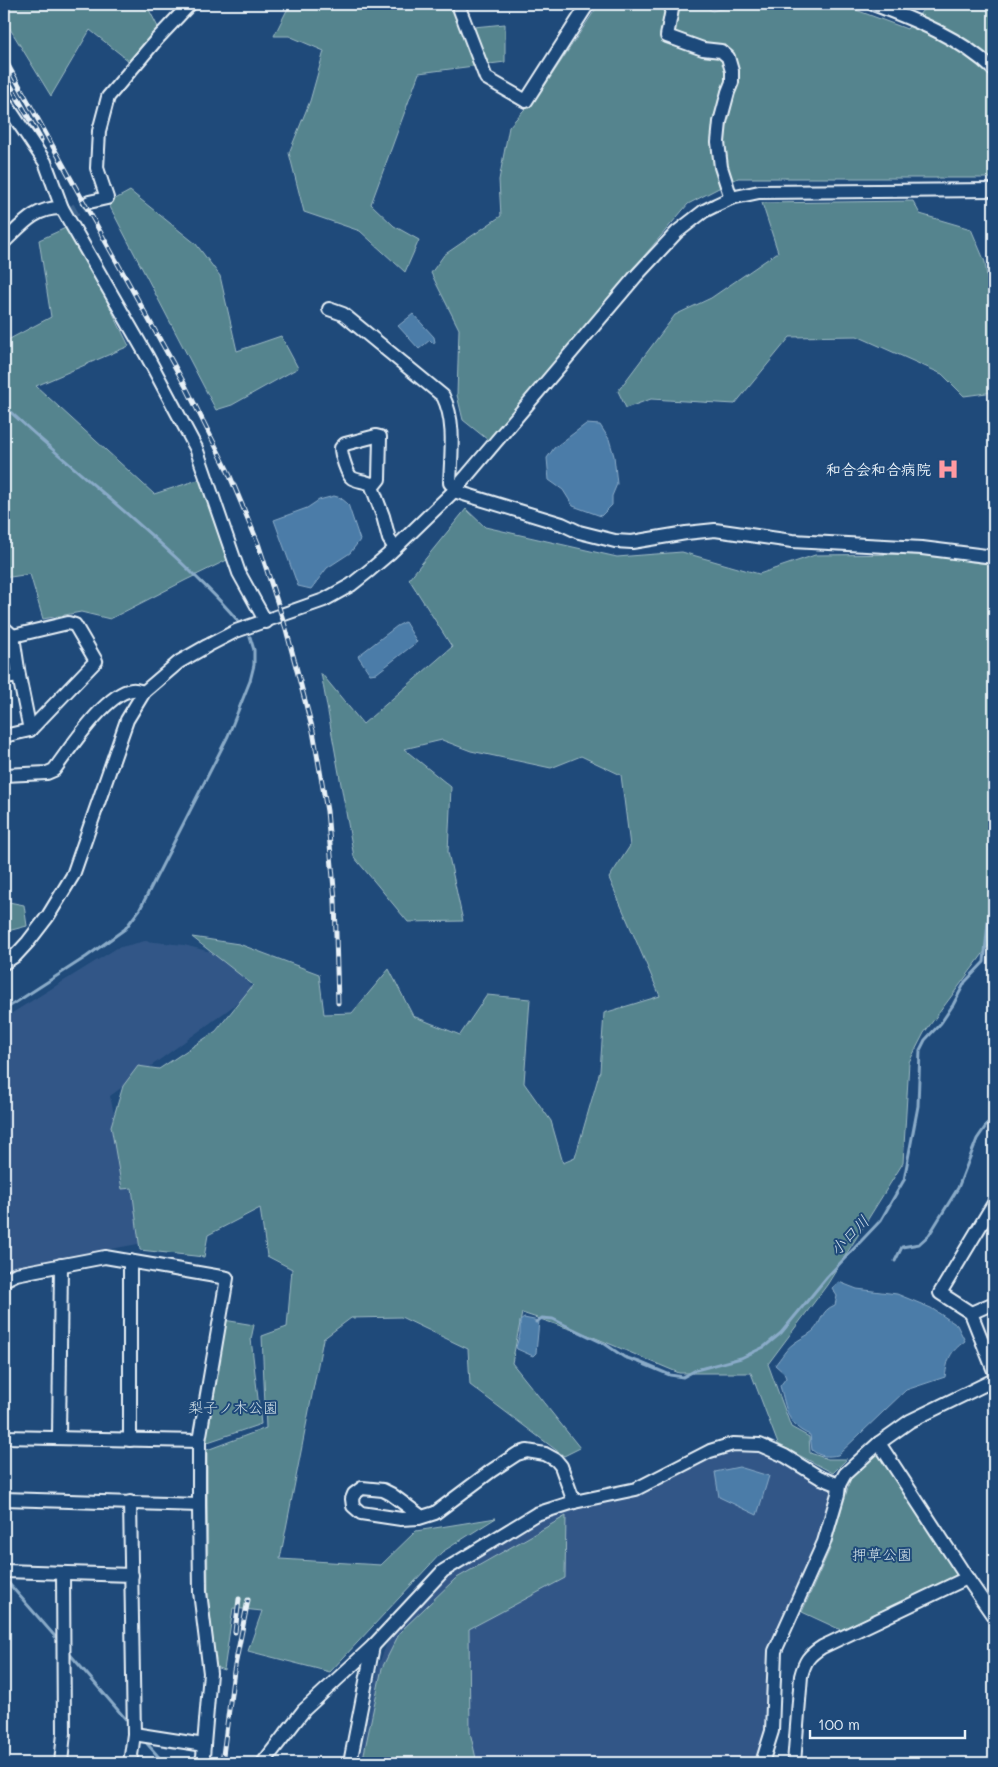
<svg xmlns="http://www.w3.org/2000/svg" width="998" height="1767" font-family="Mali,'Klee One',sans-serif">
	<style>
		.built { fill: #325787 }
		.green { fill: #54848e; stroke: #9ebac3 }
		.water { fill: #4b7ca8; stroke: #8aabc8 }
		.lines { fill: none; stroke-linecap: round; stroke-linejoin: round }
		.stream { stroke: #8aabc8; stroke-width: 3 }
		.minor-tunnel { stroke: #3d638d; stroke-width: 12; stroke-dasharray: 12 6; stroke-linecap: butt }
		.minor-casing { stroke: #e8f1f8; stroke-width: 16 }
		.minor { stroke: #1f4a7a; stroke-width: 12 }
		.rail-casing { stroke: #e8f1f8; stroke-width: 5 }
		.rail { stroke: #1f4a7a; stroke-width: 3; stroke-dasharray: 9; stroke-linecap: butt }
		.labels { text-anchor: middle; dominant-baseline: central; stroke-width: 4; stroke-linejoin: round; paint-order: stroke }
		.poi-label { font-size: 15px; font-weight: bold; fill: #e8f1f8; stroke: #1f4a7a; text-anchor: end }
		.park-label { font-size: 15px; fill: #d2e1e8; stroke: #1f4a7a }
		.water-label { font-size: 16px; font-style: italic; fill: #d0dfec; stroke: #1f4a7a }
	</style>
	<rect width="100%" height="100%" fill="#1f4a7a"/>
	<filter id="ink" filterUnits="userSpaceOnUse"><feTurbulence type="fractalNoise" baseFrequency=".02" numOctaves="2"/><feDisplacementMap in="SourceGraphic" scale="10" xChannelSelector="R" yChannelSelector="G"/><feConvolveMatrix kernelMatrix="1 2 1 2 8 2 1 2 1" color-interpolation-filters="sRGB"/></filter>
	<g filter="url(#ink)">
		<g class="built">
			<path d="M 145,941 L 184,945 L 226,956 L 254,991 L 110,1096 L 143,1243 L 4,1269 L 4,1018 L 117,948 Z"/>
			<path d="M 746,1448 L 769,1454 L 830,1489 L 833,1494 L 818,1541 L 768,1650 L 766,1728 L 756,1763 L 359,1763 L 379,1664 L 389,1638 L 396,1629 L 443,1581 L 535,1521 L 568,1510 L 643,1494 L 699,1462 L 725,1452 Z"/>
		</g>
		<g class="green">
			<path d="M 4,4 L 146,4 L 159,29 L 129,61 L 90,30 L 51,96 L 4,19 Z"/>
			<path d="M 290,4 L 452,4 L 463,28 L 505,24 L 505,62 L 419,73 L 371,204 L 394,226 L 419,240 L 405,272 L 360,231 L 304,212 L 289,153 L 310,101 L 324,51 L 289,36 L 274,36 Z"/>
			<path d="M 599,4 L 703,4 L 712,11 L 740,4 L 840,4 L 907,29 L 928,4 L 994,4 L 994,178 L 738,178 L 688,204 L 488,440 L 463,420 L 457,395 L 459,329 L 431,273 L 444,255 L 501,216 L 499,180 L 509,127 L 544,87 Z"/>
			<path d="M 130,191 L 196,244 L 220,276 L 237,351 L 281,336 L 298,368 L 232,405 L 216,410 L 108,203 Z"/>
			<path d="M 913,201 L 920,214 L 971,229 L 985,262 L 988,285 L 994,287 L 994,392 L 964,396 L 942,374 L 857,336 L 790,337 L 735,404 L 651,399 L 626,408 L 618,391 L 675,315 L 711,298 L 778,252 L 762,203 Z"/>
			<path d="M 70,226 L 129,346 L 36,386 L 154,494 L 204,478 L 231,558 L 186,580 L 110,619 L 81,612 L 43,619 L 30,574 L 4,578 L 4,342 L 51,317 L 39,240 Z"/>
			<path d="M 466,509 L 485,527 L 617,557 L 682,552 L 759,574 L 815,555 L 921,554 L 994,565 L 994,840 L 990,850 L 994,867 L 994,939 L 924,1033 L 909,1062 L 903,1163 L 827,1285 L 768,1364 L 791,1427 L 809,1437 L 810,1453 L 828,1459 L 847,1459 L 833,1473 L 778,1444 L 751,1373 L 679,1373 L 591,1336 L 522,1313 L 512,1363 L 580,1448 L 564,1456 L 470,1385 L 468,1349 L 401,1317 L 351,1318 L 323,1339 L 280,1559 L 381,1565 L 416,1531 L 496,1518 L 442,1552 L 330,1672 L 248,1651 L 262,1611 L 233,1608 L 224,1670 L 215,1667 L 208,1596 L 207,1450 L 266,1428 L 262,1336 L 287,1327 L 292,1269 L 267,1256 L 260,1208 L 208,1235 L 204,1257 L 140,1250 L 132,1188 L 122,1189 L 111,1126 L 123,1086 L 138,1066 L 159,1069 L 216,1031 L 253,985 L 192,937 L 239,944 L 319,974 L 324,1014 L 352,1013 L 389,969 L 413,1016 L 460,1035 L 487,995 L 530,999 L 524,1083 L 551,1121 L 563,1163 L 575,1158 L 600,1071 L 604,1013 L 660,996 L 609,878 L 630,846 L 621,775 L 581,756 L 551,768 L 471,751 L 442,740 L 404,749 L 451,787 L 448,852 L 463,921 L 408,922 L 354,857 L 321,673 L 363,724 L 452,647 L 409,579 Z"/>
			<path d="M 4,901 L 24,905 L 27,926 L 4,932 Z"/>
			<path d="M 224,1320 L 254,1325 L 251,1339 L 261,1424 L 202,1444 Z"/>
			<path d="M 879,1451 L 958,1575 L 841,1630 L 802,1612 L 830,1549 L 851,1477 Z"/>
			<path d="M 566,1516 L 565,1578 L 469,1629 L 470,1732 L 477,1763 L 362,1763 L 382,1668 L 400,1632 L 455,1579 Z"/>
		</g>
		<g class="water">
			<path d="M 413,314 L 434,337 L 435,342 L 433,343 L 430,340 L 419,349 L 398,326 Z"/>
			<path d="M 586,424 L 600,425 L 609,439 L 614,456 L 617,484 L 612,496 L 612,505 L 601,516 L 573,506 L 563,490 L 549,480 L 547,458 L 554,448 Z"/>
			<path d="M 334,496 L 341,498 L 348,504 L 360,540 L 350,553 L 327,568 L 311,589 L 298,586 L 274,520 L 307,508 L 319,500 Z"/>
			<path d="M 405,622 L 417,642 L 377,673 L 370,674 L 358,656 L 397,626 Z"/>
			<path d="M 839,1282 L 857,1289 L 897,1294 L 931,1308 L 957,1325 L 965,1341 C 949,1353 948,1358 945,1377 L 906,1390 L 838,1455 C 828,1457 820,1457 812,1450 L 810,1435 C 786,1425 787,1409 780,1386 L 786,1378 L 784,1373 L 775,1365 C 781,1358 786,1349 793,1344 C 799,1339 807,1336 813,1331 C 823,1321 820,1311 835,1305 L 837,1296 L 832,1288 Z"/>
			<path d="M 524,1318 L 539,1321 L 536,1353 L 533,1356 L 517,1349 L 516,1347 L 520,1334 L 520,1321 Z"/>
			<path d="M 739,1467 L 769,1476 L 757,1515 L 719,1497 L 715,1472 Z"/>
		</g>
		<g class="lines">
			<g class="stream">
				<path d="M 4,406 C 64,462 130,513 189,570 C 207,588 226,605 241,625"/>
				<path d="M 4,1010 L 86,957 L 125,929 L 140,909 L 228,736 L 250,681 L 254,665 L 254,650 L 250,637"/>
				<path d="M 895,1261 L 902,1247 L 919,1244 L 929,1235 L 958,1188 L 977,1139 L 988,1123 L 994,1117"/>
				<path d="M 536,1322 L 542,1318 L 553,1319 L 565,1325 L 605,1344 L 624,1357 L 639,1362 L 670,1375 L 683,1377 L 696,1370 L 741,1358 L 764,1347 L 781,1333 L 827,1277 L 881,1220 L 904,1180 L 918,1106 L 920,1050 L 925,1040 L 941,1023 L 953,1005 L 965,982 L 984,962 L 994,863"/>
				<path d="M 4,1578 L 59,1641"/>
				<path d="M 68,1652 L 129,1723"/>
				<path d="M 143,1739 L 164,1763"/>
			</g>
			<path class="minor-tunnel" d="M 66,215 L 89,202"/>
			<g class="minor-casing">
				<g id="minor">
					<path d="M 460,4 L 460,10 L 486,78 L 526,101 L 588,4"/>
					<path d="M 673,4 L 667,36 L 703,49 L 721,51 L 728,57 L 732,71 L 732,82 L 728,92 L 720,122 L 718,142 L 721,167 L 731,198"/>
					<path d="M 873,4 C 915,20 961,38 994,70"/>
					<path d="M 4,101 L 45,162 L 62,208 L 147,356 L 196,448 L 239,573 L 266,622"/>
					<path d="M 89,202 L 107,198 L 97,168 L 99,131 L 108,97 L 157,39 L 190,4"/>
					<path d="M 4,242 C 22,225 35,207 62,208"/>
					<path d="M 329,309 L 343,314 L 443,396 C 456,422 451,455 450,483 L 456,488"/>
					<path d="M 371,484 L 375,484 L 379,479 L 380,437 L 376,436 L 345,444 L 341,448 C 341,454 347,475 352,478 C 357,481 365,481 371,484 L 383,516 L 389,539 L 395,548"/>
					<path d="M 454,491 L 562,524 L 579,532 L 615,541 L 632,542 L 686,533 L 715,530 L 792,541 L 922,548 L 994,557"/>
					<path d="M 4,628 L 13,636 L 19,676 L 30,730"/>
					<path d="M 4,678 L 19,676"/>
					<path d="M 4,736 L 30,730 L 96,661 L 75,625 L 68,623 L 13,636"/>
					<path d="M 4,775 L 47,773 L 54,770 C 69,750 106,693 132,690 C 135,689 140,691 144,692"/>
					<path d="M 4,963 L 16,955 L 28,942 L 48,916 L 73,875 L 127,720 L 144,692 L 179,662 L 207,646 L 236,631 L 324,600 L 351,585 L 370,570 L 390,553 L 454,491 L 636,276 L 677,232 L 704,211 L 716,205 L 731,198 L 759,192 L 994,190"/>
					<path d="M 994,1203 L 940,1293 L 971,1313 L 994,1371"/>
					<path d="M 4,1280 L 16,1274 L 105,1257 L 227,1278 L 199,1441 L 199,1505 L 4,1499"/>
					<path d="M 971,1313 L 994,1303"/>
					<path d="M 4,1437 L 199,1441"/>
					<path d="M 59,1437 L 61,1265"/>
					<path d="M 130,1440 L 130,1261"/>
					<path d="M 879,1443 L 967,1578 L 994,1617"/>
					<path d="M 839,1485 L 845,1474 L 879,1443 L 910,1421 L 994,1380"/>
					<path d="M 199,1505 L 200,1592 L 210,1673 L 203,1757 L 200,1763"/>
					<path d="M 422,1517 L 391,1494 L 383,1490 L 362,1488 L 354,1494 L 352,1499 L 353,1506 L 361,1513 L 401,1519 L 419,1518 L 435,1513 L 491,1471 L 517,1454 L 527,1451 L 545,1454 L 556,1460 L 561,1466 L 574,1502"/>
					<path d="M 4,1571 L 132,1575"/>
					<path d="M 134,1734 L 204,1745"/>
					<path d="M 61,1763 L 64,1733 L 63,1573"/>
					<path d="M 130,1763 L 134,1734 L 130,1502"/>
					<path d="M 263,1763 L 304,1710 L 373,1646 L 443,1571 L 536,1514 L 574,1502 L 636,1489 L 710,1451 L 733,1444 L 760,1445 L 785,1456 L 819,1477 L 839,1485 L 838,1494 L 824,1542 L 775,1651 L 772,1731 L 762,1763"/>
					<path d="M 350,1763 L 373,1646"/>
					<path d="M 794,1763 L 801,1676 C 805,1661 808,1656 822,1647 L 967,1578"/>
				</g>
			</g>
			<use href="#minor" class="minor"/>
			<g class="rail-casing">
				<g id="rail">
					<path d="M 4,58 L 185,385 L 227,469 L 258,543 L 286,629 L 313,731 L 327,811 L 335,900 L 338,1003"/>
					<path d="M 5,75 L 41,140"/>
					<path d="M 235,1632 L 239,1599"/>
					<path d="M 222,1763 L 234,1671 L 248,1600"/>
				</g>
			</g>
			<use href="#rail" class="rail"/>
		</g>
	</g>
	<defs>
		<g id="hospital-bare" transform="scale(1.725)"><path d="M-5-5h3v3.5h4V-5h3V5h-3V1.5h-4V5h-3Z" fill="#ff9aa2" stroke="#1f4a7a" stroke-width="2.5" paint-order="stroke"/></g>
	</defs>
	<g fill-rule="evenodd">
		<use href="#hospital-bare" x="948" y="469"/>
	</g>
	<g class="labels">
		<g class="poi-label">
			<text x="931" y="469">和合会和合病院</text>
		</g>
		<g class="park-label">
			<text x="233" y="1407">梨子ノ木公園</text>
			<text x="882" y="1554">押草公園</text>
		</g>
		<g class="water-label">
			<text transform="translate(849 1235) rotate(-46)">小口川</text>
		</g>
	</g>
	<rect width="998" height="1767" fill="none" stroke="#1f4a7a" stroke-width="20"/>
	<rect x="10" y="10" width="978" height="1747" fill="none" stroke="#e8f1f8" stroke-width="2" filter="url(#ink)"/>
	<path d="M810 1730v8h155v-8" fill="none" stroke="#e8f1f8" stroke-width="2.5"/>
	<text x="818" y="1730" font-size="15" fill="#e8f1f8" stroke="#1f4a7a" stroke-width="4" paint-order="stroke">100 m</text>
</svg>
